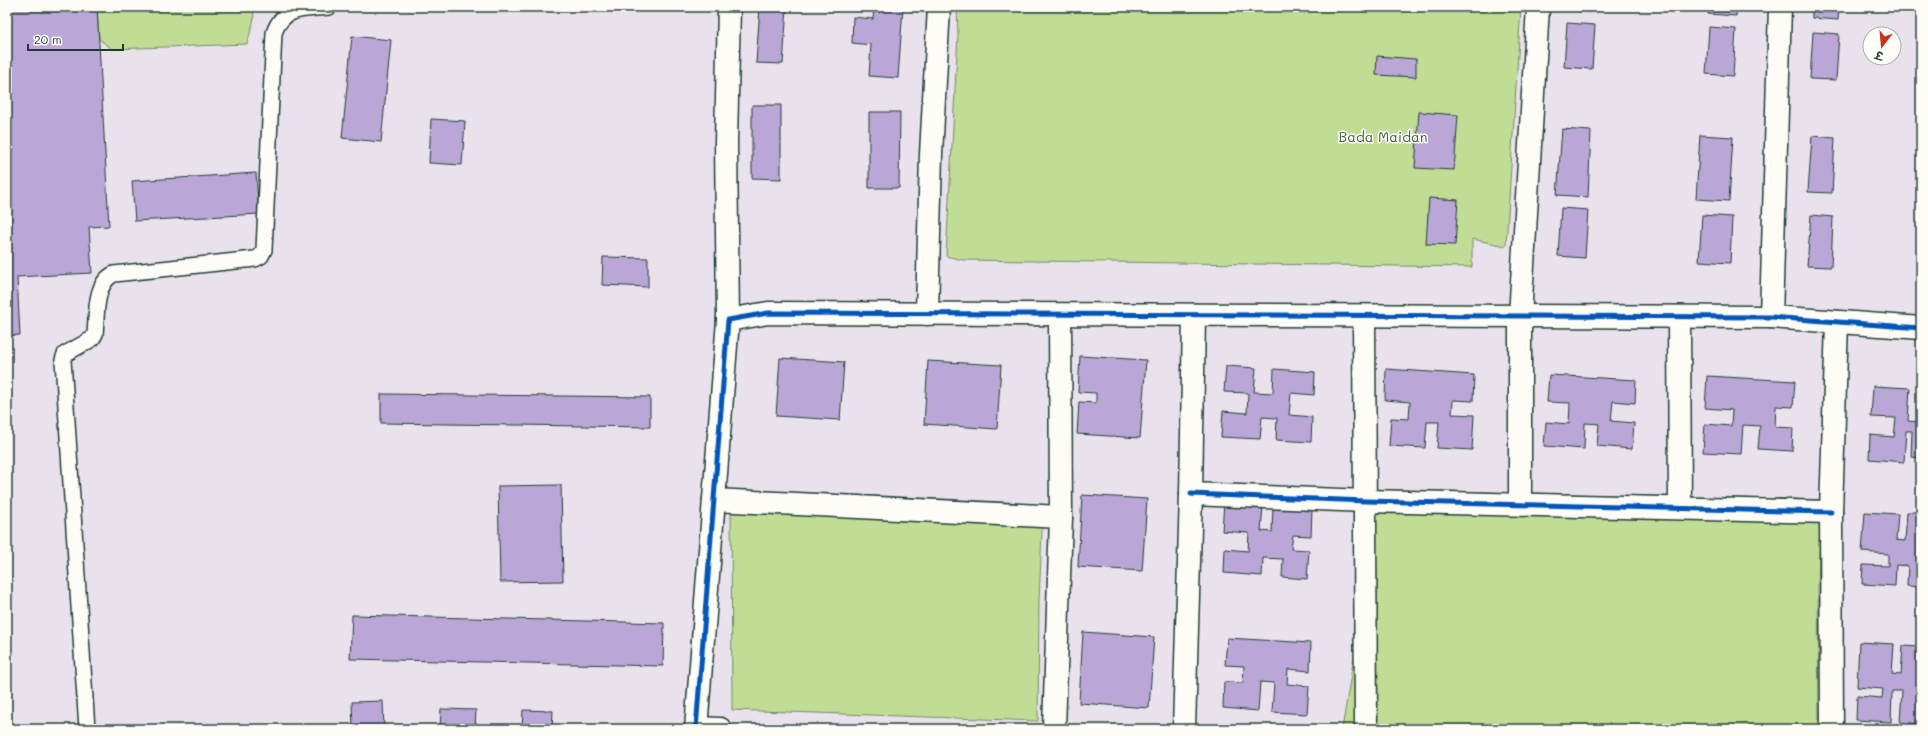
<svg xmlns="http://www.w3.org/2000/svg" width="1928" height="736" font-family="Mali,'Playpen Sans Deva',sans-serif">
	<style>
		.green { fill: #c1dc94; stroke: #708c64 }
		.building { fill: #baa7d7; stroke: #1f3d34 }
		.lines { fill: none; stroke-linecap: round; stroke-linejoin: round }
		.lane-casing { stroke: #1f3d34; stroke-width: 18 }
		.street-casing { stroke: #1f3d34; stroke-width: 25 }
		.lane { stroke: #fdfcf7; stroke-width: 15 }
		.street { stroke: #fdfcf7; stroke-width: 22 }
		.cycleway-casing { stroke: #fdfcf7; stroke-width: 8 }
		.cycleway { stroke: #0057b8; stroke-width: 5 }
		.labels { text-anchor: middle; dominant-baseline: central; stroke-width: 3; stroke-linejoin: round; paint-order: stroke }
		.park-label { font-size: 14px; fill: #3f5d47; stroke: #fdfcf7 }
	</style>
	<rect width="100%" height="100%" fill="#e9e2ed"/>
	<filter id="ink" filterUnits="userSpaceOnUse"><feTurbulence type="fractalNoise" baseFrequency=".025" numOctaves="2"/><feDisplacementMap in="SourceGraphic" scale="8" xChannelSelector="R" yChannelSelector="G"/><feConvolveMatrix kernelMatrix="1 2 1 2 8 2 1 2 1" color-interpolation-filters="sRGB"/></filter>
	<g filter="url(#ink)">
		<g class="green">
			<path d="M 97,7 L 253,7 L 254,19 L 247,44 L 112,49 L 99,39 Z"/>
			<path d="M 957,7 L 1521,7 L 1506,246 L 1472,239 L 1472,267 L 963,260 L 946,256 L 958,34 Z"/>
			<path d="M 1354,489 L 1821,500 L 1818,585 L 1819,729 L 1342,729 L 1354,656 Z"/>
			<path d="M 731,498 L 1043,508 L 1039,601 L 1038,721 L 732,710 Z"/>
		</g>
		<g class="building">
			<path d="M 7,7 L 97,7 L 109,226 L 89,227 L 92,273 L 17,277 L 20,335 L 7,336 Z"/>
			<path d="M 760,7 L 787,7 L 783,64 L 756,63 Z"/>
			<path d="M 874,7 L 903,7 L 898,78 L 869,76 L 871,45 L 852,43 L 853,17 L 873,19 Z"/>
			<path d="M 1566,7 L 1592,7 L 1591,12 L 1566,10 Z"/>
			<path d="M 1708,7 L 1737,7 L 1736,16 L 1708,14 Z"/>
			<path d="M 1812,7 L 1839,7 L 1838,20 L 1812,18 Z"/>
			<path d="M 1567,23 L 1595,25 L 1592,69 L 1564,67 Z"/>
			<path d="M 1709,27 L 1736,29 L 1733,76 L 1706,74 Z"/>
			<path d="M 1813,32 L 1839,34 L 1836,80 L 1810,79 Z"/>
			<path d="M 352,36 L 391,40 L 381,142 L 342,138 Z"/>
			<path d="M 1377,56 L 1416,59 L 1416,77 L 1376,75 Z"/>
			<path d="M 752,105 L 781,105 L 781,179 L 752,178 Z"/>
			<path d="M 869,112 L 900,112 L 899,188 L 869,188 Z"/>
			<path d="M 1419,112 L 1458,115 L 1454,170 L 1415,168 Z"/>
			<path d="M 431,119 L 465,121 L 462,165 L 429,163 Z"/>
			<path d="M 1562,129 L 1591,131 L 1588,197 L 1557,195 Z"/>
			<path d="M 1700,135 L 1733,137 L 1729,201 L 1696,199 Z"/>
			<path d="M 1812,136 L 1835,138 L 1832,193 L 1808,192 Z"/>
			<path d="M 256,173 L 259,214 L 135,221 L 132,181 Z"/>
			<path d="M 1429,198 L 1458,200 L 1455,245 L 1426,244 Z"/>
			<path d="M 1561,208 L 1588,210 L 1585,258 L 1558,256 Z"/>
			<path d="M 1702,215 L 1732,217 L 1730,263 L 1699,261 Z"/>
			<path d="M 1811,215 L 1833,217 L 1831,267 L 1807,266 Z"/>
			<path d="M 603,257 L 648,258 L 648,287 L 602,285 Z"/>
			<path d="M 1080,356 L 1146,360 L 1140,438 L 1077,434 L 1079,402 L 1096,403 L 1096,393 L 1078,392 Z"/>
			<path d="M 780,358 L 844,362 L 840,420 L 776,416 Z"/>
			<path d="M 928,361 L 1001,365 L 997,429 L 924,424 Z"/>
			<path d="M 1226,366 L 1256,368 L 1254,392 L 1273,393 L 1274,369 L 1315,372 L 1314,395 L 1291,393 L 1289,415 L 1312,417 L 1311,442 L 1276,440 L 1277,418 L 1262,417 L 1260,439 L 1221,437 L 1223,411 L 1247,413 L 1248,393 L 1224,392 Z"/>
			<path d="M 1386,369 L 1474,375 L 1473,401 L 1453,400 L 1452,414 L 1474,415 L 1472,450 L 1437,448 L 1439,422 L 1427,422 L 1425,448 L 1389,446 L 1391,418 L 1409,419 L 1410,402 L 1385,400 Z"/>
			<path d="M 1549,375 L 1636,380 L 1635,403 L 1613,401 L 1611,421 L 1634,423 L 1632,449 L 1597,446 L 1599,424 L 1585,423 L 1584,449 L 1544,446 L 1546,422 L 1569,424 L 1570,403 L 1547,402 Z"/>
			<path d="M 1707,376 L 1795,381 L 1793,407 L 1776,406 L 1775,427 L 1793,428 L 1792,451 L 1758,449 L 1760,426 L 1743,425 L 1741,454 L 1703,452 L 1705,424 L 1731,426 L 1732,410 L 1705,408 Z"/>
			<path d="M 1873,386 L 1910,388 L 1908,421 L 1918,422 L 1921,388 L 1921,458 L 1911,457 L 1912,431 L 1906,431 L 1904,462 L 1869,459 L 1870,435 L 1894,437 L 1896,418 L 1871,417 Z"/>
			<path d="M 381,394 L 650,397 L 650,427 L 381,423 Z"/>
			<path d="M 561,485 L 563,581 L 500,582 L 498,486 Z"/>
			<path d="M 1082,495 L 1147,499 L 1142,571 L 1078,567 Z"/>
			<path d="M 1224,502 L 1263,505 L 1261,531 L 1272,532 L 1273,506 L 1312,508 L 1311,536 L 1293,535 L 1291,549 L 1309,550 L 1307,579 L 1282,577 L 1283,559 L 1263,558 L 1262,576 L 1224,573 L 1225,549 L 1248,551 L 1249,533 L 1222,531 Z"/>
			<path d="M 1865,512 L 1898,514 L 1896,540 L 1905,541 L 1907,512 L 1921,512 L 1921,587 L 1907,586 L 1908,566 L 1896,565 L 1895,586 L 1862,584 L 1863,565 L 1888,566 L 1888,554 L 1862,552 Z"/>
			<path d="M 352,615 L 664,623 L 663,666 L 350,659 Z"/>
			<path d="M 1083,632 L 1154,637 L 1149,708 L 1079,703 Z"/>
			<path d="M 1227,638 L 1311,643 L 1310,671 L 1288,669 L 1287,684 L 1309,686 L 1307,714 L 1272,712 L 1274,683 L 1260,682 L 1258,711 L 1223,708 L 1224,682 L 1243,683 L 1244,666 L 1225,665 Z"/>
			<path d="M 1859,642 L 1894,644 L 1892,674 L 1901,675 L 1903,646 L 1921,647 L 1921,683 L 1919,683 L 1918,694 L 1921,694 L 1921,724 L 1900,722 L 1902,691 L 1892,691 L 1891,722 L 1856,720 L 1857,696 L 1882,698 L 1883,689 L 1857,687 Z"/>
			<path d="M 383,701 L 384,729 L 353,729 L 352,702 Z"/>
			<path d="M 441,709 L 476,710 L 475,729 L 440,729 Z"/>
			<path d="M 523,710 L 553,711 L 552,729 L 522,729 Z"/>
		</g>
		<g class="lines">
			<g class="lane-casing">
				<path id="lane" d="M 87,729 L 63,360 L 65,354 L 92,339 L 95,334 C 97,316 94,283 114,274 L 255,259 L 261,256 L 264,250 L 274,33 C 283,6 304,10 329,7"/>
			</g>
			<g class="street-casing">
				<g id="street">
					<path d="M 927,314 L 931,154 L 939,7"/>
					<path d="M 1364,316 L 1366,729"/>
					<path d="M 1679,317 L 1680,507"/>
					<path d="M 1771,317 L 1780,7"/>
					<path d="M 728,320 L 726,142 L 729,7"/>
					<path d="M 1191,494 L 1366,501 L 1831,512"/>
					<path d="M 714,500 L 1061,517"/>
					<path d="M 1520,504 L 1520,317 L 1538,7"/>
					<path d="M 696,728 L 720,729"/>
					<path d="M 696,729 L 728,320 L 768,313 L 1771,317 L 1921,328"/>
					<path d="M 1054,729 L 1061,517 L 1060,315"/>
					<path d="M 1184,729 L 1191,494 L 1194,315"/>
					<path d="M 1832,729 L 1831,512 L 1837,322"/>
				</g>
			</g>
			<use href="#lane" class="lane"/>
			<use href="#street" class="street"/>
			<g class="cycleway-casing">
				<g id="cycleway">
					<path d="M 1191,494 L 1366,501 L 1831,512"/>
					<path d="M 696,729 L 728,320 L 768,313 L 1771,317 L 1921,328"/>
				</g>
			</g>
			<use href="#cycleway" class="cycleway"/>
		</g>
	</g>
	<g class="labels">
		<g class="park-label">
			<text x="1383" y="136">Bada Maidan</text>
		</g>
	</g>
	<rect width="1928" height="736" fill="none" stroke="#fdfcf7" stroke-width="24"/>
	<rect x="12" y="12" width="1904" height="712" fill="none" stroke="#1f3d34" stroke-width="1.5" filter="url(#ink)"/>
	<g transform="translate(1882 46) rotate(196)"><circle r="19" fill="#fdfcf7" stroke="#a4b0a9"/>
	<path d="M0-3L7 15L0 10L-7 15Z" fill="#c8321e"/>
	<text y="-6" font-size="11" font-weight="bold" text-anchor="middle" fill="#1f3d34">उ</text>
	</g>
	<path d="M28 44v6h95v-6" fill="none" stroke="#1f3d34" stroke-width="2"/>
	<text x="34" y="44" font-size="12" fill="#1f3d34" stroke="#fdfcf7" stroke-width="3" paint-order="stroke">20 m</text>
</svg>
